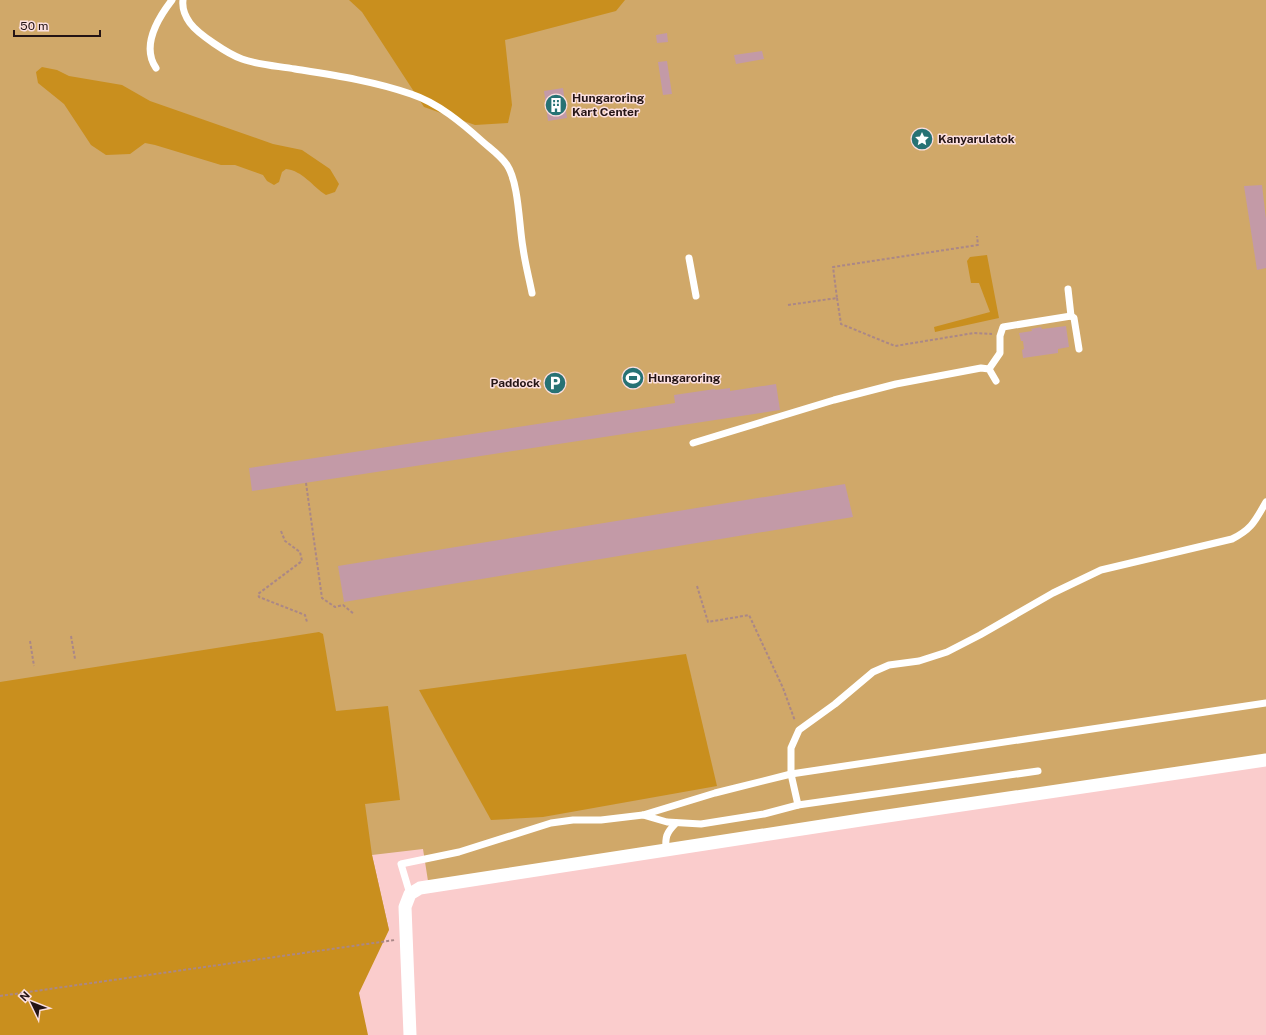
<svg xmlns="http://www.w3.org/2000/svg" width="1266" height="1035" font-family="'Public Sans',sans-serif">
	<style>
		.green { fill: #d0a869 }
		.forest { fill: #c98f1e }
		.building { fill: #c39aa7 }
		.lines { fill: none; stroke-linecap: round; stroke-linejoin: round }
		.path { stroke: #aa8787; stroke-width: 2; stroke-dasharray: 3 2; stroke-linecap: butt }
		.service { stroke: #fff; stroke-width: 7 }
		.minor { stroke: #fff; stroke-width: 13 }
		.labels { text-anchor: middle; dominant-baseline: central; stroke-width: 3; stroke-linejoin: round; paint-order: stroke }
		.poi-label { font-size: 12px; font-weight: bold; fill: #241415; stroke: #fbdfdf; text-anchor: start }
	</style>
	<rect width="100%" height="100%" fill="#facccc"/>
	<path class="green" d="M 0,0 L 1266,0 L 1266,757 L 428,881 L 423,849 L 372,855 L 389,930 L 0,985 Z"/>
	<g class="forest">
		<path d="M 349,0 L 625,0 L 616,11 L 505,40 L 512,105 L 508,123 L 475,125 L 424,107 L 362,12 Z"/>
		<path d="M 42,67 L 57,70 L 69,76 L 122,85 L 150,101 L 273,144 L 302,150 L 330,169 L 339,184 L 335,192 L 326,195 C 312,186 303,171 286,169 L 282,172 L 279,182 L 274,185 L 267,181 L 263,175 L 235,165 L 221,165 L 155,145 L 145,143 L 130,154 L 106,155 L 91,145 L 64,104 L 38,83 L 36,72 Z"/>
		<path d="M 987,255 L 999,318 L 935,332 L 934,327 L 990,312 L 979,283 L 971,283 L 967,261 L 970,257 Z"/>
		<path d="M 319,632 L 323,634 L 336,711 L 388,706 L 400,800 L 365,804 L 372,855 L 389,930 L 359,993 L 368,1035 L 0,1035 L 0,682 Z"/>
		<path d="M 686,654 L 717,786 L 543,817 L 491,820 L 419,690 Z"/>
	</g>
	<g class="building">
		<path d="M 667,33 L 668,42 L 657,43 L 656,35 Z"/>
		<path d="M 762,51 L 764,59 L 736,64 L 734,55 Z"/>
		<path d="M 667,61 L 672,94 L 663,95 L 658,62 Z"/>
		<path d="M 563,88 L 567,118 L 548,121 L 544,91 Z"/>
		<path d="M 1262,185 L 1266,219 L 1266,268 L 1257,270 L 1244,186 Z"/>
		<path d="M 1066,326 L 1069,347 L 1058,349 L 1058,353 L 1023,358 L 1022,350 L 1024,349 L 1023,341 L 1021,341 L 1019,333 L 1032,331 L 1031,329 L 1041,327 L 1042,329 Z"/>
		<path d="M 776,384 L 780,410 L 252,491 L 249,468 L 675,403 L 674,395 L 715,389 L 715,390 L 730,388 L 730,391 Z"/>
		<path d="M 845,484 L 853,517 L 344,602 L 338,566 Z"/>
	</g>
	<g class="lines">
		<g class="path">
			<path d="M 837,298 L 841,324 L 895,346 L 974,333 L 992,334"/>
			<path d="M 788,305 L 837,298 L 833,267 L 978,245 L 977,236"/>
			<path d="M 306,483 L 322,598 L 335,607 L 343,605 L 354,614"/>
			<path d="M 281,531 L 285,541 L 300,552 L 302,561 L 258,594 L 259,597 L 305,615 L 307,622"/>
			<path d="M 697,586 L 708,622 L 749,615 L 783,688 L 795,721"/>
			<path d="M 71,636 L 75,659"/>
			<path d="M 30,641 L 34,666"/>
			<path d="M 0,996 L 395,940"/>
		</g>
		<g class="service">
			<path d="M 183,0 C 182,8 185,16 190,23 C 198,34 228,54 242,59 C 258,65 278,66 295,69 C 333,75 374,81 411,94 C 438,103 462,123 483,142 C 491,149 501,156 507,165 C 519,183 519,226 523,248 C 525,263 529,278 532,293"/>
			<path d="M 156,68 C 141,46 158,18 172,0"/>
			<path d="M 689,258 L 696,296"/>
			<path d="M 1068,289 L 1071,316"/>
			<path d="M 989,369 L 1000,353 L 1000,336 L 1003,327 L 1071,316 L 1074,318 L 1079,349"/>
			<path d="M 693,443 L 834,400 L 896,384 L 981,368 L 989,369 L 996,381"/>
			<path d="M 798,805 L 791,774 L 791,748 L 799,730 L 835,704 L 873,672 L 889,665 L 919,661 L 947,652 L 980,635 L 1053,593 L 1101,570 L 1232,539 C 1252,529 1255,521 1266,502"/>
			<path d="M 643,815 L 667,822 L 701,824 L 764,814 L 798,805 L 1038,771"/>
			<path d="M 666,851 C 665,837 666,833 676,823"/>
			<path d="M 410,894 L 401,864 L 459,852 L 551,823 L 573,820 L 601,820 L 643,815 L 715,793 L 791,774 L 1266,703"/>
		</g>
		<path class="minor" d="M 410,1035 L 405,907 L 410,894 L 420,888 L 867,819 L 1266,760"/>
	</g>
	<defs>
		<g id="building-disc" transform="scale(1.15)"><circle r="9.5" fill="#277274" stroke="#fbdfdf"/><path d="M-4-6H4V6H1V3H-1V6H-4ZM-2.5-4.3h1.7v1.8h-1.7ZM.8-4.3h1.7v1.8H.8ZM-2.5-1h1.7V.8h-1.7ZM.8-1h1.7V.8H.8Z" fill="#fff"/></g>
		<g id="sight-disc" transform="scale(1.15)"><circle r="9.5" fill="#277274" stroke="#fbdfdf"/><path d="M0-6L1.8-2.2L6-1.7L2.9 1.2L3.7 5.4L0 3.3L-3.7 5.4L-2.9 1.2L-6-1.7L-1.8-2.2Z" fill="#fff"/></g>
		<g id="stadium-disc" transform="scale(1.15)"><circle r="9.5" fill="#277274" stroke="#fbdfdf"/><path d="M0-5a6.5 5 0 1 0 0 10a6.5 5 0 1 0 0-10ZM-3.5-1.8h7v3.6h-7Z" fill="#fff"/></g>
		<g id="parking-disc" transform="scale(1.15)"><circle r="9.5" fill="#277274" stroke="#fbdfdf"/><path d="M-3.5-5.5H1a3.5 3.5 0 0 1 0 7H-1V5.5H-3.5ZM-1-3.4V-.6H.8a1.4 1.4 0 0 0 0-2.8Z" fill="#fff"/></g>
	</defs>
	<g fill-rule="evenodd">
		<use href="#building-disc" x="556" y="105"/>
		<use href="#sight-disc" x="922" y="139"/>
		<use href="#stadium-disc" x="633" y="378"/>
		<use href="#parking-disc" x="555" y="383"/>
	</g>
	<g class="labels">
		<g class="poi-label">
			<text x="572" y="98">Hungaroring<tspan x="572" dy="14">Kart Center</tspan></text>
			<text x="938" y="139">Kanyarulatok</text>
			<text x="648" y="378">Hungaroring</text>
			<text x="540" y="383" text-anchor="end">Paddock</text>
		</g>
	</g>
	<g transform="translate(32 1003) rotate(313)" stroke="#fbdfdf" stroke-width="3" paint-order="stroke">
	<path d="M0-3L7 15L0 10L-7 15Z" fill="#241415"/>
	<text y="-6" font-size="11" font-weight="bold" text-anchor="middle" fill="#241415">N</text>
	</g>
	<path d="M14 30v6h86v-6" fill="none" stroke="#241415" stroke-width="2"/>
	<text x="20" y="30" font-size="12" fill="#241415" stroke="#fbdfdf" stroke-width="3" paint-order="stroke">50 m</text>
</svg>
